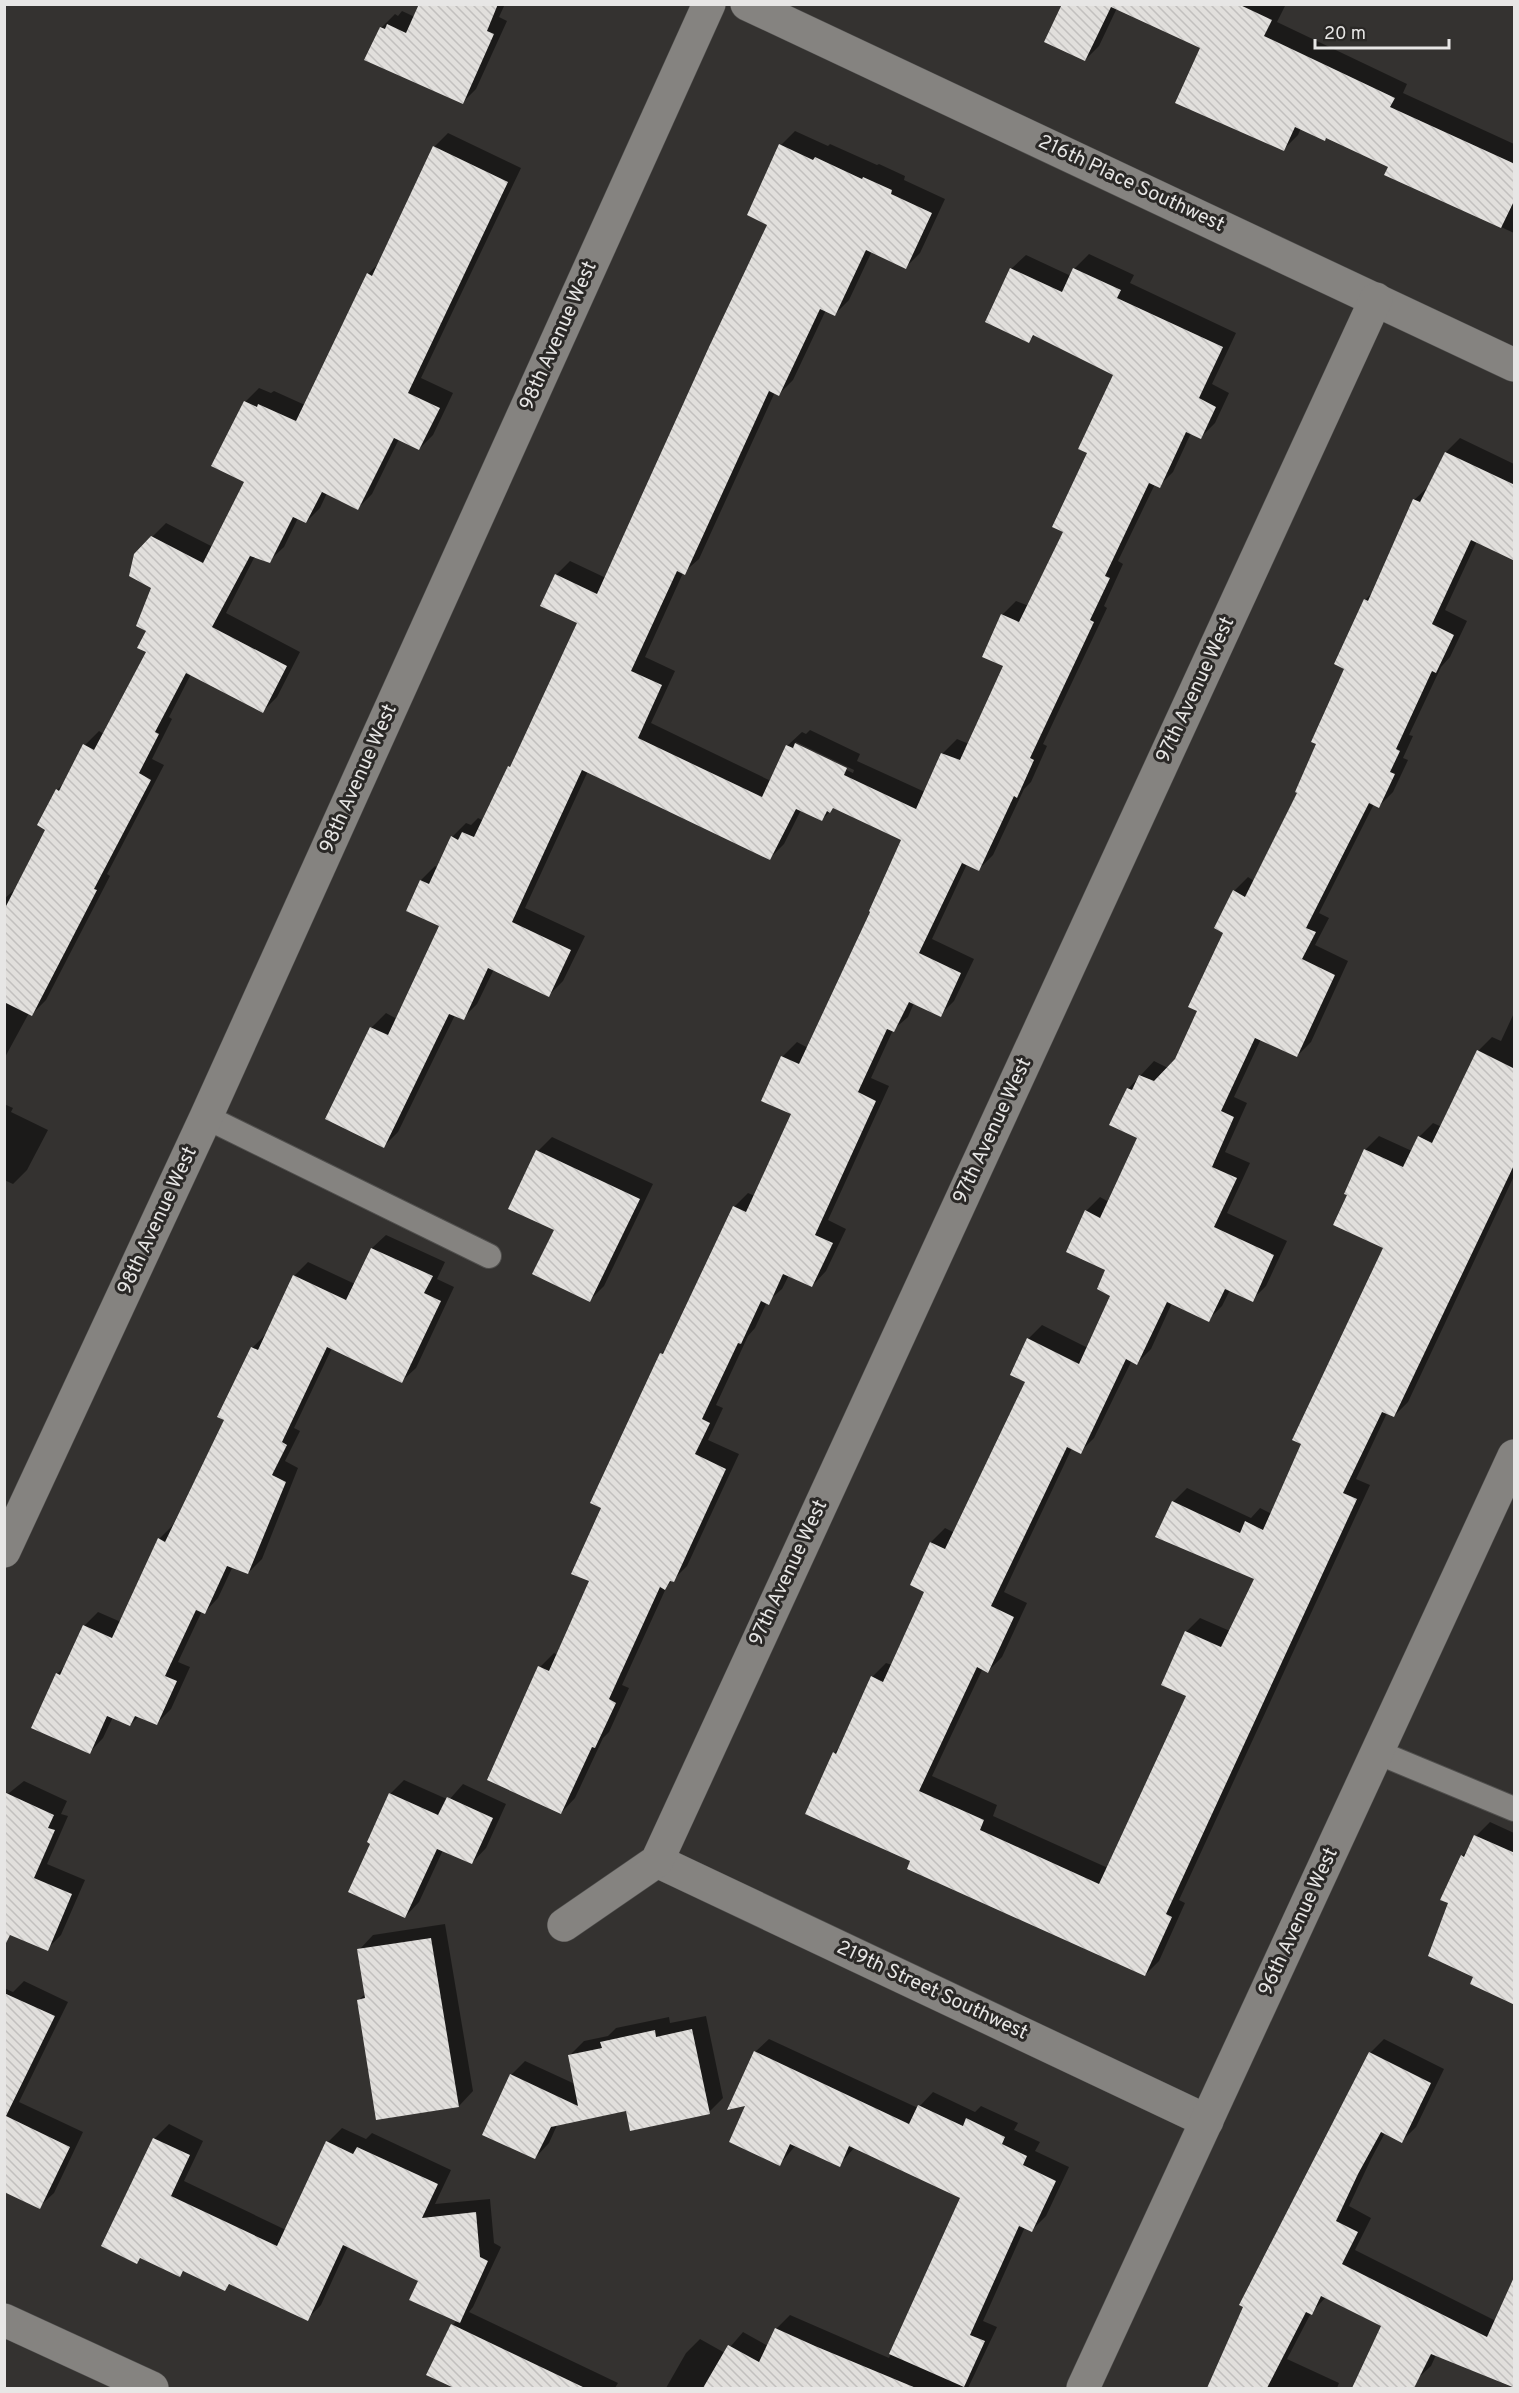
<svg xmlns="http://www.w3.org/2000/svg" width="1519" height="2393" font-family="Overpass,sans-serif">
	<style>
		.shadow { fill: #0007; fill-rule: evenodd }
		.building { fill: url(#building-back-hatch) }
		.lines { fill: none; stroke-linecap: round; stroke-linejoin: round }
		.lane-casing { stroke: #504f4d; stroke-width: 26 }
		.street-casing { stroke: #504f4d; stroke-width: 34 }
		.secondary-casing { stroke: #504f4d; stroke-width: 34 }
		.lane { stroke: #858380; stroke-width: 24 }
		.street { stroke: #858380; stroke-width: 33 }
		.secondary { stroke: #858380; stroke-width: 33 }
		.labels { text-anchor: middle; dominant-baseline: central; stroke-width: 6; stroke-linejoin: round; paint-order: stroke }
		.street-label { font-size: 20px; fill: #e7e6e5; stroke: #2a2826 }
	</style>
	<defs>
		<pattern id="building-back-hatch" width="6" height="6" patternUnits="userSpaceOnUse" patternTransform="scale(1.5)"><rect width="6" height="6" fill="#e1dfdc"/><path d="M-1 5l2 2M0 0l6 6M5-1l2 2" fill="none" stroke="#c2c0be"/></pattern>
	</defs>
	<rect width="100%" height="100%" fill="#343230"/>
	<g class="shadow">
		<path d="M 421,4 L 505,4 L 499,17 L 507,21 L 476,89 L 462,103 L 381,28 L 395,14 L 398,16 L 402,11 L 415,17 Z"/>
		<path d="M 1058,4 L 1285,6 L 1277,22 L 1407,84 L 1403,93 L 1514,144 L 1514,233 L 1386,174 L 1390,166 L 1327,137 L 1325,140 L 1301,128 L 1298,135 L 1284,149 L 1202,47 L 1117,8 L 1099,46 L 1085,60 L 1062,7 Z"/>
		<path d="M 795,131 L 828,146 L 830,144 L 877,165 L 879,164 L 905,176 L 904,180 L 945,199 L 920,253 L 906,267 L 872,251 L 849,300 L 835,314 L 826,310 L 793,380 L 779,394 L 775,392 L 699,559 L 683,573 L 645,657 L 675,671 L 651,723 L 771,781 L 787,746 L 802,732 L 806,734 L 810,730 L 860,754 L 857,761 L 925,792 L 942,754 L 957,739 L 969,744 L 1005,665 L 1002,615 L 1016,601 L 1029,606 L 1065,531 L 1115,374 L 1035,335 L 1029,341 L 1011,269 L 1026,255 L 1071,276 L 1075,268 L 1089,254 L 1134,275 L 1130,283 L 1236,333 L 1212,384 L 1229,393 L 1215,423 L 1201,437 L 1191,433 L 1173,472 L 1159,486 L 1155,484 L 1118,561 L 1123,564 L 1104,606 L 1107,608 L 1043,744 L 1047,746 L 1031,782 L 1024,789 L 993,855 L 979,869 L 967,864 L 932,939 L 974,959 L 954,1001 L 940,1015 L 914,1003 L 908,1017 L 893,1030 L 871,1078 L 889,1086 L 828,1220 L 846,1229 L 826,1271 L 812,1286 L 789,1275 L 782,1289 L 767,1302 L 755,1328 L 748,1336 L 716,1405 L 723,1408 L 708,1440 L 739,1454 L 687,1566 L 667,1586 L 622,1685 L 629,1688 L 609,1732 L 603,1738 L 575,1798 L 561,1813 L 540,1667 L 554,1653 L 558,1655 L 591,1581 L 603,1507 L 661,1354 L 667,1348 L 734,1207 L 748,1193 L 755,1196 L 793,1113 L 763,1100 L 782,1057 L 797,1042 L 808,1048 L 903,839 L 834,807 L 822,820 L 801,810 L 784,844 L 770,858 L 588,771 L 525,908 L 585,936 L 563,981 L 549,995 L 494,969 L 477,1004 L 463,1018 L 455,1015 L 398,1132 L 384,1146 L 327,1119 L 371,1028 L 386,1013 L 397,1019 L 441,926 L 421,880 L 435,866 L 438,868 L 452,837 L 466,823 L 471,825 L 478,818 L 484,821 L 509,767 L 514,762 L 579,622 L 556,575 L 570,561 L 606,578 L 769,224 L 781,145 ZM 796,742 L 854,770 L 853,773 L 794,745 Z"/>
		<path d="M 448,133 L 521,168 L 421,378 L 453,393 L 433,435 L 419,449 L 399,439 L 372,494 L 358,508 L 327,493 L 320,508 L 306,522 L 298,518 L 284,547 L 269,561 L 255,556 L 226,613 L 300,652 L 277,697 L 263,711 L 191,674 L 169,717 L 172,719 L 152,759 L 164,765 L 107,874 L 110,876 L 46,1000 L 32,1014 L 29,1013 L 4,1059 L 4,899 L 13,891 L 15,892 L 47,829 L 57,790 L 65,782 L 85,745 L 99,731 L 104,734 L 148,651 L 153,588 L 152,537 L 166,523 L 213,547 L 246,482 L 245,402 L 259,388 L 271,393 L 274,391 L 305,405 L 368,274 L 380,262 L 434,147 Z"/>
		<path d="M 1460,438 L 1514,464 L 1514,559 L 1477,541 L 1445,610 L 1467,621 L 1450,657 L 1441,667 L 1409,735 L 1413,736 L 1403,758 L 1408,760 L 1393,792 L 1379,806 L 1374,804 L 1319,913 L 1329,918 L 1315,945 L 1348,961 L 1311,1042 L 1297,1056 L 1261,1039 L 1234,1097 L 1247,1103 L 1225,1152 L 1250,1163 L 1227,1213 L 1287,1241 L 1266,1286 L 1252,1300 L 1230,1290 L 1222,1306 L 1208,1320 L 1172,1303 L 1151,1349 L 1137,1363 L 1132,1360 L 1094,1438 L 1080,1452 L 1072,1448 L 1004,1592 L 1027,1603 L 1002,1657 L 988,1671 L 983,1668 L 932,1776 L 997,1805 L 993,1816 L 1108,1868 L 1188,1695 L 1186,1632 L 1200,1618 L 1230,1631 L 1256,1579 L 1173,1502 L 1187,1488 L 1251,1518 L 1260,1508 L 1272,1514 L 1385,1247 L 1349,1195 L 1365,1150 L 1379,1136 L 1412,1151 L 1419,1137 L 1433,1123 L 1442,1127 L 1478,1051 L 1492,1037 L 1501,1041 L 1514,1013 L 1514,1176 L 1408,1402 L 1394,1416 L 1387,1413 L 1356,1479 L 1370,1485 L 1179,1900 L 1185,1903 L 1159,1961 L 1145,1975 L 912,1860 L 834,1753 L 841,1746 L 872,1677 L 886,1663 L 892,1665 L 926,1591 L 931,1542 L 945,1528 L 955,1533 L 1027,1381 L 1028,1339 L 1042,1325 L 1088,1348 L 1112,1295 L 1107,1269 L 1086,1211 L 1100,1197 L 1109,1202 L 1139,1138 L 1128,1089 L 1154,1061 L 1168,1068 L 1176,1060 L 1199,1010 L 1225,932 L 1234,891 L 1248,877 L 1254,881 L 1300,792 L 1346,669 L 1336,664 L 1366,599 L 1374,591 L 1414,500 L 1429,486 L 1446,452 Z"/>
		<path d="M 4,1104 L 13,1108 L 11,1112 L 48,1130 L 27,1170 L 13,1184 L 4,1180 Z"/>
		<path d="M 552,1137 L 653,1184 L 604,1286 L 590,1300 L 556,1229 L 538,1151 Z"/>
		<path d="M 386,1235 L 445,1262 L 437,1279 L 454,1287 L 416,1368 L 402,1381 L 332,1348 L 294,1428 L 300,1431 L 285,1461 L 298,1468 L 262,1559 L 248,1573 L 233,1566 L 218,1598 L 205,1612 L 202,1611 L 178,1662 L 190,1667 L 171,1709 L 157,1723 L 139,1716 L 130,1725 L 113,1717 L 103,1738 L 90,1752 L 57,1674 L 66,1665 L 84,1626 L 98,1612 L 121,1622 L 159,1539 L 173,1525 L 226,1419 L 252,1348 L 266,1334 L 294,1276 L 308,1262 L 355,1284 L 372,1248 Z"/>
		<path d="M 404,1780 L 449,1800 L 463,1784 L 506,1804 L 486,1848 L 472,1863 L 443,1850 L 419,1902 L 405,1917 L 390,1794 Z"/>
		<path d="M 24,1781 L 67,1801 L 61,1814 L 68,1816 L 47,1864 L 85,1880 L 61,1935 L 47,1949 L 4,1797 Z"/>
		<path d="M 1490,1822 L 1514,1833 L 1514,2003 L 1475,1976 L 1450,1903 L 1462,1856 L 1470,1848 L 1476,1836 Z"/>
		<path d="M 445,1924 L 473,2091 L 459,2106 L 377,2119 L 358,2001 L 366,1993 L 359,1950 L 373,1935 Z"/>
		<path d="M 24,1981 L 68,2002 L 19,2102 L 83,2132 L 54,2193 L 39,2207 L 4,2191 L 4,1988 L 13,1992 Z"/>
		<path d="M 706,2016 L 723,2098 L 709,2112 L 627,2109 L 558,2123 L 549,2143 L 535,2158 L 511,2075 L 525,2061 L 575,2084 L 570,2055 L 584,2041 L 608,2036 L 616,2028 L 669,2017 L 670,2023 Z"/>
		<path d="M 769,2039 L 918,2108 L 933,2092 L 975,2112 L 981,2106 L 1018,2123 L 1014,2130 L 1040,2142 L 1035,2151 L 1069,2167 L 1046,2216 L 1032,2230 L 1025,2227 L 983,2321 L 997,2327 L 968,2388 L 821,2388 L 784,2372 L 774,2388 L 666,2388 L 686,2353 L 700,2339 L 725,2353 L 743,2332 L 768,2346 L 776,2329 L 790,2315 L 889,2358 L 962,2197 L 855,2147 L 839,2165 L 796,2145 L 780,2164 L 748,2104 L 755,2052 Z"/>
		<path d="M 1384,2039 L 1444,2069 L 1416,2127 L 1402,2141 L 1385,2133 L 1371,2159 L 1349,2206 L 1371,2218 L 1355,2250 L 1496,2321 L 1514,2388 L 1436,2355 L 1431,2366 L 1417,2379 L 1383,2325 L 1326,2297 L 1311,2313 L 1287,2359 L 1339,2383 L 1337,2388 L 1209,2388 L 1245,2307 L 1370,2053 Z"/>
		<path d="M 169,2124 L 203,2141 L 184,2181 L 286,2230 L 328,2142 L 342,2128 L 366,2139 L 372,2133 L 451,2170 L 435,2204 L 490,2199 L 494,2243 L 501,2247 L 473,2307 L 469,2312 L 618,2383 L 615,2388 L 457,2388 L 428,2374 L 453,2325 L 457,2320 L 420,2280 L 348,2246 L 321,2305 L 307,2319 L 231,2283 L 225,2289 L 185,2270 L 180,2276 L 142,2257 L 137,2262 L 103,2246 L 155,2138 Z"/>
	</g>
	<g class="building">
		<path d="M 419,4 L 498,4 L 487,31 L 494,34 L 463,104 L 364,60 L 380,27 L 385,29 L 387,24 L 406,33 Z"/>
		<path d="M 1062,4 L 1238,4 L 1272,20 L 1264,36 L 1395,98 L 1390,107 L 1515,164 L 1515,199 L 1501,228 L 1384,175 L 1388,167 L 1326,138 L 1325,141 L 1295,127 L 1284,151 L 1175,103 L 1200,48 L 1111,7 L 1085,61 L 1044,42 Z"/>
		<path d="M 779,144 L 813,160 L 815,157 L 862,179 L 863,177 L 892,190 L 891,194 L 932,213 L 906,269 L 866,250 L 835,316 L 820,309 L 779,396 L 769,391 L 685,575 L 677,571 L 631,671 L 662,685 L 638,738 L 762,797 L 786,745 L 793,748 L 795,743 L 847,768 L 844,775 L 916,809 L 941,753 L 960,760 L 1003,666 L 982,657 L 1001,614 L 1019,622 L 1063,532 L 1052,527 L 1087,453 L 1078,449 L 1113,375 L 1033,335 L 1029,343 L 985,322 L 1010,268 L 1062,292 L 1073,268 L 1121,290 L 1117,298 L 1223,347 L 1199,398 L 1216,407 L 1201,439 L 1186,432 L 1160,488 L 1149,483 L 1105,576 L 1110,578 L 1090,620 L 1094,622 L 1030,758 L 1034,760 L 1017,798 L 1014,796 L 979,871 L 962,863 L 919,953 L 961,973 L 941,1017 L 909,1002 L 894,1032 L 887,1029 L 858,1092 L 876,1101 L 815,1235 L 833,1243 L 812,1287 L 783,1274 L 769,1305 L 761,1301 L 741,1344 L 738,1343 L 702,1419 L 710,1423 L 695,1454 L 726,1469 L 674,1582 L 670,1581 L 665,1590 L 660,1587 L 609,1699 L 616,1703 L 595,1748 L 592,1747 L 561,1814 L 487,1780 L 538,1666 L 549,1671 L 589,1581 L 571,1574 L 601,1508 L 590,1503 L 660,1353 L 663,1354 L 733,1206 L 746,1212 L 791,1114 L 761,1101 L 781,1056 L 799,1064 L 870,912 L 869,911 L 901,840 L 833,808 L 830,813 L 827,811 L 822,821 L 796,809 L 770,860 L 582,770 L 512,922 L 571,950 L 549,997 L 488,968 L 464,1020 L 449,1014 L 384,1148 L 325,1119 L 370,1027 L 388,1035 L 439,926 L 406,911 L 420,880 L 429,884 L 451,836 L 458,840 L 462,832 L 474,837 L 508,766 L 510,767 L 577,623 L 540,606 L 555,574 L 597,594 L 709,347 L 767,225 L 747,215 Z"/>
		<path d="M 433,146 L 508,182 L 408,393 L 440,408 L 419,450 L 394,438 L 358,510 L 322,492 L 306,523 L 293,517 L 270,563 L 250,556 L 212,627 L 287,666 L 263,713 L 186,673 L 155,732 L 159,734 L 139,773 L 151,780 L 94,889 L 97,890 L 32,1016 L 4,1002 L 4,910 L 45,830 L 37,825 L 56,789 L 59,791 L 83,744 L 94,750 L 146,652 L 137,648 L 146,631 L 136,626 L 151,588 L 129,576 L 134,554 L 151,536 L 203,563 L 244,482 L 211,466 L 244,401 L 257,407 L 258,404 L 296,421 L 367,273 L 372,276 Z"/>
		<path d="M 1445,452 L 1515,485 L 1515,561 L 1471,540 L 1432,624 L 1454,635 L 1436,673 L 1432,671 L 1396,749 L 1400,751 L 1390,772 L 1395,774 L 1379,808 L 1369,803 L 1306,928 L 1316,932 L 1302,959 L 1335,975 L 1297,1057 L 1255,1038 L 1221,1111 L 1234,1117 L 1212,1167 L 1237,1178 L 1214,1227 L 1274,1255 L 1253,1302 L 1225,1289 L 1209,1322 L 1167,1302 L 1137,1365 L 1126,1359 L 1081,1454 L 1067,1447 L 991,1606 L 1014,1617 L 988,1673 L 977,1667 L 919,1791 L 984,1820 L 980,1830 L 1099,1884 L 1186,1696 L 1161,1685 L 1185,1631 L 1221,1647 L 1254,1579 L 1155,1537 L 1172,1501 L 1240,1533 L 1245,1521 L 1263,1530 L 1301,1444 L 1292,1440 L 1383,1248 L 1333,1225 L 1347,1195 L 1344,1194 L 1364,1149 L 1403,1167 L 1418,1136 L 1432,1143 L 1477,1050 L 1515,1069 L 1515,1163 L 1394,1417 L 1382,1412 L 1343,1493 L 1357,1499 L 1166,1914 L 1172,1917 L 1145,1976 L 907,1869 L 910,1861 L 805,1814 L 833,1752 L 836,1754 L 871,1676 L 883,1682 L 924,1592 L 910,1585 L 930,1542 L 945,1549 L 1025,1382 L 1010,1375 L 1027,1338 L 1079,1364 L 1110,1296 L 1097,1289 L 1105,1270 L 1066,1252 L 1085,1210 L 1100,1218 L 1137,1138 L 1109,1125 L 1127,1088 L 1132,1090 L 1139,1075 L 1154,1081 L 1175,1059 L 1197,1011 L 1188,1007 L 1223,933 L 1214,928 L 1233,890 L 1245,897 L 1297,793 L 1295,792 L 1316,744 L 1311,742 L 1344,669 L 1334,664 L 1364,599 L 1368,601 L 1413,499 L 1420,502 Z"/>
		<path d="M 536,1150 L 640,1199 L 590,1302 L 532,1274 L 554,1230 L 508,1209 Z"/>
		<path d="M 371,1248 L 433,1276 L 424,1293 L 441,1301 L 402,1383 L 327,1347 L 282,1442 L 287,1445 L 272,1475 L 286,1482 L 248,1574 L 227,1566 L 205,1614 L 196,1610 L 165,1676 L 177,1681 L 157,1725 L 135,1716 L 130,1726 L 107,1716 L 90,1754 L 31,1728 L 56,1673 L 60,1675 L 83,1625 L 112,1638 L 158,1538 L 165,1542 L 224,1420 L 217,1417 L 251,1347 L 258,1350 L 293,1275 L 346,1300 Z"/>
		<path d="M 4,1792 L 54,1815 L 48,1828 L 55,1830 L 34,1878 L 72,1894 L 48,1951 L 10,1935 L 4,1947 Z"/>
		<path d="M 389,1793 L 438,1815 L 447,1797 L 493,1818 L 472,1864 L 437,1849 L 405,1918 L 348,1892 L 370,1844 L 367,1842 Z"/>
		<path d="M 1474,1835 L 1515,1853 L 1515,2005 L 1470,1984 L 1473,1977 L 1428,1956 L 1448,1903 L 1440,1900 L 1461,1855 L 1464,1857 Z"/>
		<path d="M 431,1938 L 459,2107 L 376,2120 L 357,2000 L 365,1998 L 357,1949 Z"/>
		<path d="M 4,1993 L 55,2016 L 6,2116 L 70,2147 L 40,2209 L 4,2192 Z"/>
		<path d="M 692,2029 L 710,2114 L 630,2131 L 626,2111 L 551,2127 L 535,2159 L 482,2135 L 510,2074 L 578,2106 L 568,2055 L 602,2048 L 600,2042 L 655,2030 L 656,2037 Z"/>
		<path d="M 754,2051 L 909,2124 L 918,2105 L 963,2126 L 966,2118 L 1005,2137 L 1002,2144 L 1027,2156 L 1023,2165 L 1056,2181 L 1032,2232 L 1019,2226 L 970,2335 L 985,2341 L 964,2387 L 889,2354 L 960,2198 L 849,2146 L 840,2167 L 790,2144 L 780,2166 L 729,2142 L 745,2106 L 727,2110 Z"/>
		<path d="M 1369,2052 L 1431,2083 L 1402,2143 L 1381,2132 L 1358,2174 L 1336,2221 L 1358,2232 L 1342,2264 L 1487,2337 L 1515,2275 L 1515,2388 L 1431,2354 L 1414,2388 L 1352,2388 L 1381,2326 L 1321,2296 L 1312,2315 L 1306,2312 L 1267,2388 L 1207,2388 L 1243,2307 L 1239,2305 Z"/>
		<path d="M 153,2138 L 190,2155 L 171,2196 L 277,2246 L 326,2141 L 353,2154 L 357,2147 L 438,2184 L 422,2218 L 476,2212 L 480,2257 L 488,2261 L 460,2323 L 409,2300 L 418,2281 L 343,2245 L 308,2321 L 229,2284 L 225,2291 L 183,2271 L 180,2277 L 140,2258 L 137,2264 L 101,2246 Z"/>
		<path d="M 451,2324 L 585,2388 L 454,2388 L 426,2375 Z"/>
		<path d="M 775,2328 L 815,2346 L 916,2388 L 703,2388 L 728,2345 L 759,2362 Z"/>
	</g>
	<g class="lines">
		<g class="lane-casing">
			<g id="lane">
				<path d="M 206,1117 L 489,1256"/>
				<path d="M 1377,1752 L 1514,1809"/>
			</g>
		</g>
		<g class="street-casing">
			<g id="street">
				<path d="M 747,4 L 1514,365"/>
				<path d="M 4,1551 L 206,1117 L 709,4"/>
				<path d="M 657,1861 L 1207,2121"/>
				<path d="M 564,1925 L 657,1861 L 1376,299"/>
				<path d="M 1083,2388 L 1514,1456"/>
			</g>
		</g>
		<g class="secondary-casing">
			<path id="secondary" d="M 4,2320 L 152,2388"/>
		</g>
		<use href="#lane" class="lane"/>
		<use href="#street" class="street"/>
		<use href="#secondary" class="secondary"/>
	</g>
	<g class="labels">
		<g class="street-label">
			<text transform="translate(1131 184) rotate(25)">216th Place Southwest</text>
			<text transform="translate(559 336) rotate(-66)">98th Avenue West</text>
			<text transform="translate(1196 690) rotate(-65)">97th Avenue West</text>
			<text transform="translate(359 779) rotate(-66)">98th Avenue West</text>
			<text transform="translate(993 1131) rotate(-65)">97th Avenue West</text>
			<text transform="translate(158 1221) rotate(-65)">98th Avenue West</text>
			<text transform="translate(789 1573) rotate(-65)">97th Avenue West</text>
			<text transform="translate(1299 1922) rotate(-65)">96th Avenue West</text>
			<text transform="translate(932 1991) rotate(25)">219th Street Southwest</text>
		</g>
	</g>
	<rect width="1519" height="2393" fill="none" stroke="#e7e6e5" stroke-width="12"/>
	<path d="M1315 39v9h134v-9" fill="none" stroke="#e7e6e5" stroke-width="3"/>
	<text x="1324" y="39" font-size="18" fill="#e7e6e5" stroke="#2a2826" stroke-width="4.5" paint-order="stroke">20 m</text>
</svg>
